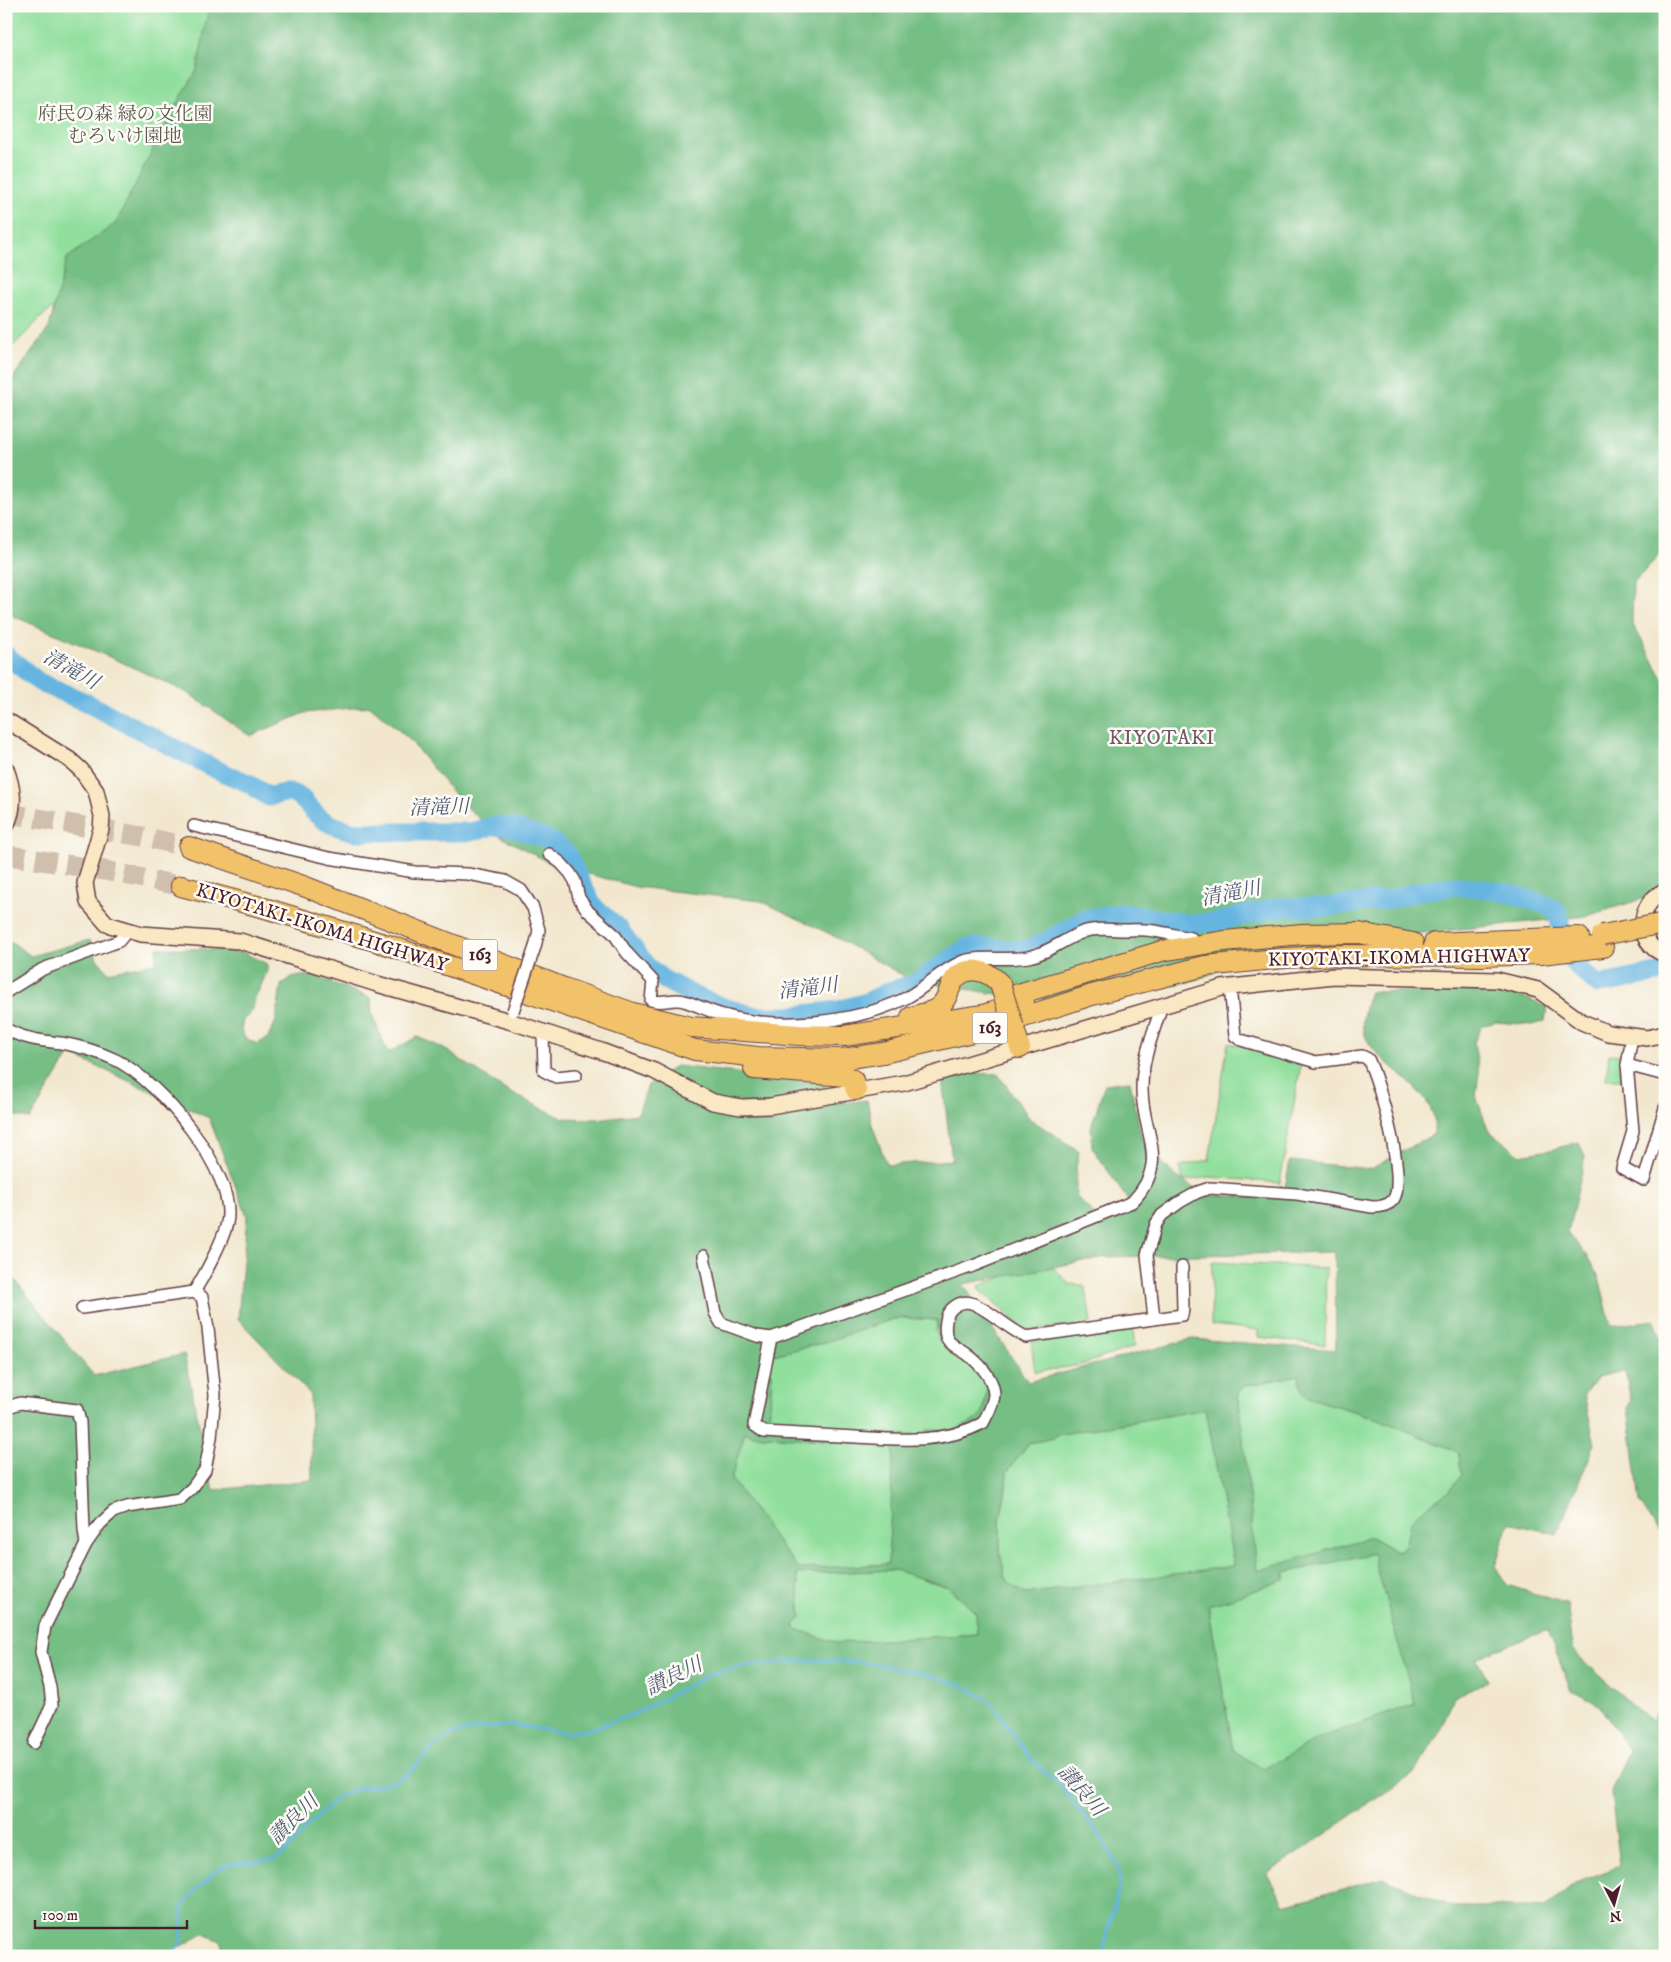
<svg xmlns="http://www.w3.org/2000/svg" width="1671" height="1962" font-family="'IM FELL DW Pica','Noto Serif JP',serif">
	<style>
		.green { fill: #91df9d; stroke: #6e7f64 }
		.forest { fill: #74be84; stroke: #5f6e58; fill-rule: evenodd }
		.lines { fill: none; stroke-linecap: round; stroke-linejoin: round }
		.stream { stroke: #66b5e1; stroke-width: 3 }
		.river { stroke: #66b5e1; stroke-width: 19 }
		.highway-tunnel { stroke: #d0bfad; stroke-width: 20; stroke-dasharray: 20 10; stroke-linecap: butt }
		.street-casing { stroke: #633d43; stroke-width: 14 }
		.secondary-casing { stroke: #633d43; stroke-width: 18 }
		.highway-casing { stroke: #633d43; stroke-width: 22 }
		.street { stroke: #fff; stroke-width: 11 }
		.secondary { stroke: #fae7c3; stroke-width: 15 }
		.highway { stroke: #f2c26a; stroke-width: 20 }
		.street-bridge-casing { stroke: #633d43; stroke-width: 14; stroke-linecap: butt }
		.highway-bridge-casing { stroke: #633d43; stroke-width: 22; stroke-linecap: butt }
		.street-bridge { stroke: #fff; stroke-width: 11 }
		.highway-bridge { stroke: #f2c26a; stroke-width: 20 }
		.labels { text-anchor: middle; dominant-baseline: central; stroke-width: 5; stroke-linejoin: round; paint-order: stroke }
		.shield { fill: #fdfcf7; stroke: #806168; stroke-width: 1 }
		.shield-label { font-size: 18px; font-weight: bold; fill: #4a1f2b }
		.park-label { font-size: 19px; fill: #5f594d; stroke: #fdfcf7 }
		.street-label { font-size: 19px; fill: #4a1f2b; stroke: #fdfcf7 }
		.water-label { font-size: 20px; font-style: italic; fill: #555b74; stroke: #fdfcf7 }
		.neighbourhood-label { font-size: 20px; letter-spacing: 1px; fill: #76546b; stroke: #fdfcf7 }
	</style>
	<rect width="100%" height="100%" fill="#fdfcf7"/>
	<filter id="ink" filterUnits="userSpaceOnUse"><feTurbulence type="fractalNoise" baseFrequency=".02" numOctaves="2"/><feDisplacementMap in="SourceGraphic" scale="10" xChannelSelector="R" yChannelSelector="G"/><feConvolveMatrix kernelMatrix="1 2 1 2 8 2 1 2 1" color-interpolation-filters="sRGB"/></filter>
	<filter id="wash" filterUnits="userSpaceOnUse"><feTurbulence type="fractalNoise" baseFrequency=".0096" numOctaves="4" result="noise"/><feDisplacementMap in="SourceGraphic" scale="20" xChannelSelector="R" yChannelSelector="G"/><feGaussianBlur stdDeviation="1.12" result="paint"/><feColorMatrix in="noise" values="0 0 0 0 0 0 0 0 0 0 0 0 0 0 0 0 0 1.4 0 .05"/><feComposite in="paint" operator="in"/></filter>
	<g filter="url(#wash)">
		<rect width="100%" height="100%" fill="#f2e7ce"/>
		<g class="green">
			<path d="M 6,6 L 359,6 L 58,305 L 46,313 L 6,353 Z"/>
			<path d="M 1228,1043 L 1297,1059 L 1301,1064 L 1280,1183 L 1210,1177 L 1183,1181 L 1180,1166 L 1209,1160 Z"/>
			<path d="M 1609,1054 L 1622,1055 L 1620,1067 L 1622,1079 L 1606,1079 Z"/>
			<path d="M 1212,1262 L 1326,1268 L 1325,1345 L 1258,1337 L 1258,1330 L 1211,1325 Z"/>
			<path d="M 1041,1267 L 1055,1269 L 1069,1284 L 1081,1285 L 1086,1288 L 1091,1323 L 1034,1330 L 1025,1329 L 981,1291 L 979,1286 L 1025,1269 Z"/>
			<path d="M 904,1318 L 937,1320 L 936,1331 L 939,1340 L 952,1355 L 979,1371 L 984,1377 L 987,1390 L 983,1412 L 976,1420 L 964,1429 L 927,1436 L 792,1429 L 793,1422 L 769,1421 L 772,1373 L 766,1373 L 769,1356 L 822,1343 L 893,1319 Z"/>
			<path d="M 1132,1326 L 1135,1346 L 1081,1365 L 1035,1372 L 1031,1342 Z"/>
			<path d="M 1299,1375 L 1300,1384 L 1307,1397 L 1376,1418 L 1454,1450 L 1459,1455 L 1462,1475 L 1449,1491 L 1415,1516 L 1410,1524 L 1405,1546 L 1397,1551 L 1371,1537 L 1257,1572 L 1238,1393 L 1244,1386 Z"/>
			<path d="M 1206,1409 L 1234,1566 L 1025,1595 L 1011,1585 L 1005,1576 L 1000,1552 L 1000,1519 L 1006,1488 L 1007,1472 L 1029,1443 L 1054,1438 L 1056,1435 Z"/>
			<path d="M 745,1432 L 753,1435 L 895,1445 L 888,1564 L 798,1570 L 730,1479 Z"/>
			<path d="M 1374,1553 L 1415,1704 L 1322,1737 L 1263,1770 L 1233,1750 L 1208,1604 L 1228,1600 L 1286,1579 L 1284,1573 Z"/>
			<path d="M 895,1570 L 948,1587 L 977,1613 L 977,1634 L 836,1643 L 796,1629 L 794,1625 L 801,1618 L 797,1574 Z"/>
		</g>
		<g class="forest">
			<path d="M 209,6 L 1665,6 L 1665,549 L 1633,583 L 1632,623 L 1665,682 L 1665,892 L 1587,916 L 1413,934 L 1249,959 L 1190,982 L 1073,1002 L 989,993 L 909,979 L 830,934 L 761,901 L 636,887 L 552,864 L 496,834 L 458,799 L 408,738 L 370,706 L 305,713 L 250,736 L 188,693 L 119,661 L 6,613 L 6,387 L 49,328 L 67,258 L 116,223 L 167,121 L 197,70 Z"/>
			<path d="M 6,938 L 31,956 L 90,940 L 97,959 L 108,972 L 156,963 L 157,948 L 204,949 L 244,953 L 267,964 L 267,972 L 254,1001 L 252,1012 L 243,1020 L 241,1029 L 244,1037 L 257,1044 L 268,1038 L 276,1021 L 281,985 L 292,977 L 312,975 L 371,998 L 372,1015 L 388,1053 L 417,1037 L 443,1048 L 507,1091 L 562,1118 L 596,1119 L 638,1114 L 648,1085 L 676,1066 L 822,1083 L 843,1103 L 867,1100 L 872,1125 L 887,1165 L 952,1160 L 942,1078 L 966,1073 L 998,1074 L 1030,1119 L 1079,1151 L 1076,1168 L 1076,1196 L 1103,1223 L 1133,1208 L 1092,1147 L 1091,1127 L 1105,1084 L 1130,1081 L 1142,1140 L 1173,1174 L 1204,1195 L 1283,1198 L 1290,1161 L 1371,1169 L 1434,1134 C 1434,1128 1435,1120 1433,1114 C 1421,1082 1374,1062 1364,1033 C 1360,1020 1366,1003 1370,992 L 1504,990 L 1547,1007 L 1545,1021 L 1532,1025 L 1496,1022 L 1482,1026 L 1474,1042 L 1479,1073 L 1476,1096 L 1488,1130 L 1520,1155 L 1550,1150 L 1579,1142 L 1585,1157 L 1568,1233 L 1585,1253 L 1599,1277 L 1611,1326 L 1655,1320 L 1665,1351 L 1665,1551 L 1663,1538 L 1640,1503 L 1628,1407 L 1631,1401 L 1625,1371 L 1597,1377 L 1584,1394 L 1595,1444 L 1557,1534 L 1509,1523 L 1495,1566 L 1507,1585 L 1567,1604 L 1574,1652 L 1651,1722 L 1665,1698 L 1665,1956 L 223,1956 L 221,1941 L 203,1934 L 165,1956 L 6,1956 L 6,1269 L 94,1376 L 184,1354 L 213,1490 L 312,1480 L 310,1394 L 238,1319 L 247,1216 L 209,1118 L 70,1054 L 30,1119 L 6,1114 ZM 1335,1252 L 1336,1350 L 1192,1339 L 1028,1382 L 963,1284 L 1106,1257 ZM 904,1318 L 937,1320 L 939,1340 L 952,1355 L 979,1371 L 984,1377 L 987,1390 L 983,1412 L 976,1420 L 955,1431 L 927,1430 L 927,1436 L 792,1429 L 793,1422 L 769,1421 L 772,1373 L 767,1373 L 769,1356 L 822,1343 L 893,1319 ZM 1299,1375 C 1300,1383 1301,1391 1307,1397 L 1376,1418 L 1454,1450 L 1459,1455 L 1462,1475 L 1449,1491 L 1415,1516 L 1410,1524 L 1405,1547 L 1396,1551 L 1371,1537 L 1257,1571 L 1238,1393 L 1244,1386 ZM 1206,1409 L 1234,1566 L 1025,1594 L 1011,1585 L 1005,1576 L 1000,1552 L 1000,1519 L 1006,1488 L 1007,1472 L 1029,1443 L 1054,1438 L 1057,1435 ZM 745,1432 L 753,1435 L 894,1445 L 888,1564 L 798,1569 L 731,1479 ZM 1373,1553 L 1415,1704 L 1322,1737 L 1263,1769 L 1233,1750 L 1208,1605 L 1228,1600 L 1286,1579 L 1284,1573 ZM 895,1570 L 948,1587 L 976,1613 L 977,1634 L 836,1643 L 796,1629 L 794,1625 L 801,1618 L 797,1574 ZM 1547,1630 L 1571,1690 L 1599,1705 L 1629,1750 L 1611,1792 L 1620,1866 L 1575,1883 L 1545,1907 L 1453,1907 L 1384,1878 L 1284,1905 L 1267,1874 L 1415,1772 L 1438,1735 L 1454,1697 L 1488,1681 L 1476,1658 Z"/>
		</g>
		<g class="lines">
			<path class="stream" d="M 171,1956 L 182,1941 L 182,1908 L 189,1897 L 217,1870 L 228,1864 L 276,1859 L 286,1852 L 307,1827 L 339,1796 L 357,1789 L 393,1782 L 408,1774 L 437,1743 L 448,1738 L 450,1735 L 480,1728 L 514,1725 L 568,1733 L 591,1729 L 636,1713 L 711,1674 L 744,1666 L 805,1660 L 860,1662 L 914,1671 L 963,1685 L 990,1702 L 998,1711 L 1009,1729 L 1034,1763 L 1057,1782 L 1102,1839 L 1118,1867 L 1120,1885 L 1108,1929 L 1103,1956"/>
			<path class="river" d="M 6,655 L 39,682 L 87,703 L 217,770 L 248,783 L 269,797 C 304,785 299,802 322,819 C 331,826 344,829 355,832 L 470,832 L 494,826 L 511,827 L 550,840 L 567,853 L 581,883 L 594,907 L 619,929 L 646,965 L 663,979 L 693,995 L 726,1008 L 755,1016 L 788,1016 L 839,1010 L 867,1002 L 889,991 L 914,984 L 966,948 L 977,947 L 1025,950 L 1042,943 L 1085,919 L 1122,913 L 1190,924 L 1216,922 L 1279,907 L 1327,907 L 1391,899 L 1424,890 L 1455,886 L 1479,888 L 1513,894 L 1549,906 L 1558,913 L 1567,957 L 1597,984 C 1620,983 1642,974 1665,972"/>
		</g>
	</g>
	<g filter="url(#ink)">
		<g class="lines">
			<g class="highway-tunnel">
				<path d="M 6,813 L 140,836 L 189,847"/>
				<path d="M 6,855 L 102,870 L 181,886"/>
			</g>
			<g class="street-casing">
				<g id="street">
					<path d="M 194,826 L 329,858 L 415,872 L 468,874 L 505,881 L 521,890 L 533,908 L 539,930 L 535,947"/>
					<path d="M 549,854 L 561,863 L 570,873 L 575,881 L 579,898 L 588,911 L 614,934 L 627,953 L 653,981 L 651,1000 C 662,1005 673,997 684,1001 C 698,1005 712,1013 727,1016 C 779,1030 855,1023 904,999 C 924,989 940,971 961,962 C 976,955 1008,961 1028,957 C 1049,953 1064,939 1083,932 C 1094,928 1108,929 1120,930 C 1131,930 1143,929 1154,931 C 1166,933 1179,936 1191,938 L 1192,945"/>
					<path d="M 6,992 L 43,969 L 119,941 L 127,931"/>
					<path d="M 6,1029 C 23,1039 43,1041 61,1043 C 79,1046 99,1052 116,1060 C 159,1081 238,1173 227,1223 C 223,1241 204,1276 194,1292"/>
					<path d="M 543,1032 L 544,1071 L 556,1077 L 576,1075"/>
					<path d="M 1632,1037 L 1627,1065 L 1633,1131 L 1622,1168 L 1644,1180 L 1665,1108"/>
					<path d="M 1627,1065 L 1665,1075"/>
					<path d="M 704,1256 L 715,1313 L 721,1323 L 757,1336 L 771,1338 L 973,1266 L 1132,1202 C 1172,1160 1141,1134 1142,1087 C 1142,1059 1154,1031 1162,1005"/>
					<path d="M 1154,1318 L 1147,1255 L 1156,1224 L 1162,1215 L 1180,1202 L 1198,1192 L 1210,1188 L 1297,1194 L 1372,1207 C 1379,1207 1388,1206 1393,1200 C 1408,1181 1379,1081 1368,1059 L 1362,1056 L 1316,1062 L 1241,1040 L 1235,1036 L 1230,987"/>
					<path d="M 771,1338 L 754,1425 L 764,1432 C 795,1434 825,1435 856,1437 C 900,1440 943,1444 983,1423 C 987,1415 994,1404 994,1394 C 993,1377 980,1364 967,1354 C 961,1350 952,1346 948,1340 C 945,1336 945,1327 946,1321 C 947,1309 961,1298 974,1304 C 992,1312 1007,1328 1026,1337 L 1182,1315 L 1183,1309 L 1182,1267"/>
					<path d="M 6,1408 L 20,1403 L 77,1410 L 80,1422 L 84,1530 L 86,1544"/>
					<path d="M 34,1743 L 52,1705 L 50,1687 L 41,1652 L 45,1626 L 86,1544 L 100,1524 L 113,1512 L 127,1507 L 180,1499 L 193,1487 L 205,1470 L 211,1438 L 215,1395 L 208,1328 L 202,1297 L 194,1292 L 82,1308"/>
				</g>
			</g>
			<g class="secondary-casing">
				<g id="secondary">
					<path d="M 6,720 L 70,760 L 81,770 L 96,791 L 102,816 L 101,829 L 85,883 L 88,902 L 107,924 L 141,934 L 240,941 L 377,984 L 509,1021 L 601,1051 L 654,1071 L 713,1102 L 741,1107 L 770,1106 L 904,1083 L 1222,988 L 1334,976 L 1497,980 L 1538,990 L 1582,1022 L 1608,1033 L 1647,1038 L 1665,1034"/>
					<path d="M 6,769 C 13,788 16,806 6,826"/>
					<path d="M 1665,891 C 1637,902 1634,945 1665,954"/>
				</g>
			</g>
			<g class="highway-casing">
				<g id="highway">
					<path d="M 189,847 L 306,887 L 564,988 L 633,1013 L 691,1027 L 799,1035 L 844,1036 L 983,1015 L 1024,1002"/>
					<path d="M 181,886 L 261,907 L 388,945 L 695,1050 L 758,1057 L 843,1059 L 883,1053 L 990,1028 L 1092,995 L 1205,966 L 1285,958 L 1341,955 L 1482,956 L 1541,954 L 1603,947"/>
					<path d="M 1434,943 L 1579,937"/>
					<path d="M 1005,998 L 1162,951 L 1224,941 L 1302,934 L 1359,933 L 1413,943"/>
					<path d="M 911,1017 C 920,1014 933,1013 940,1006 C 948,999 948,990 953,982 C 964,963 988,970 1000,984"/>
					<path d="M 1014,1028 L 1020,1048"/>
					<path d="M 754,1069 L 845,1076 L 853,1080 L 856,1090"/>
				</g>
			</g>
			<use href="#street" class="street"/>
			<use href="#secondary" class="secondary"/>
			<use href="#highway" class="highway"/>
			<g class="street-bridge-casing">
				<path id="street-bridge" d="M 513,1011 L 535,947"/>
			</g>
			<g class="highway-bridge-casing">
				<g id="highway-bridge">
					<path d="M 1602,935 L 1665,923"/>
					<path d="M 1000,984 L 1014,1028"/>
				</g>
			</g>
			<use href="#street-bridge" class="street-bridge"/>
			<use href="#highway-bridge" class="highway-bridge"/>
		</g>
	</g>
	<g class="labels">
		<g class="shield">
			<rect x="462.5" y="939.5" width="35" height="31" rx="4"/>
			<rect x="972.5" y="1012.5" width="35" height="31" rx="4"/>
		</g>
		<g class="shield-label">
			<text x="480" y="955">163</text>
			<text x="990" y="1028">163</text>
		</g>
		<g class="park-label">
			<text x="125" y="114">府民の森 緑の文化園<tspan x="125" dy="22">むろいけ園地</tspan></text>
		</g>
		<g class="street-label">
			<text transform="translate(322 928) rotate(17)">KIYOTAKI-IKOMA HIGHWAY</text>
			<text transform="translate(1399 958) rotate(-1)">KIYOTAKI-IKOMA HIGHWAY</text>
		</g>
		<g class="water-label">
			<text transform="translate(71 670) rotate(29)">清滝川</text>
			<text transform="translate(439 808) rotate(-2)">清滝川</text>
			<text transform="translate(1231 894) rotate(-11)">清滝川</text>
			<text transform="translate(808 989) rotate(-7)">清滝川</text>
			<text transform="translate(674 1677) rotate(-26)">讃良川</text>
			<text transform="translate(1081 1791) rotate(49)">讃良川</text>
			<text transform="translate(294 1820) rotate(-45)">讃良川</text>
		</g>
		<g class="neighbourhood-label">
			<text x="1162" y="738">KIYOTAKI</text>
		</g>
	</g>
	<rect width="1671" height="1962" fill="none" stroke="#fdfcf7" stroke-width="25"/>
	<g transform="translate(1614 1904) rotate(174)" stroke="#fdfcf7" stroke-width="4" paint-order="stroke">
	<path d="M0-4L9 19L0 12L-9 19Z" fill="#4a1f2b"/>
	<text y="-8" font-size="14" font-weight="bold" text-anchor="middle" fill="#4a1f2b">N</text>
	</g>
	<path d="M35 1920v8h152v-8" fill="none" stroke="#4a1f2b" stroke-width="2.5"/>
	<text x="42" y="1920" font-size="15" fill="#4a1f2b" stroke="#fdfcf7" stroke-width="4" paint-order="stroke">100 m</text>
</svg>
